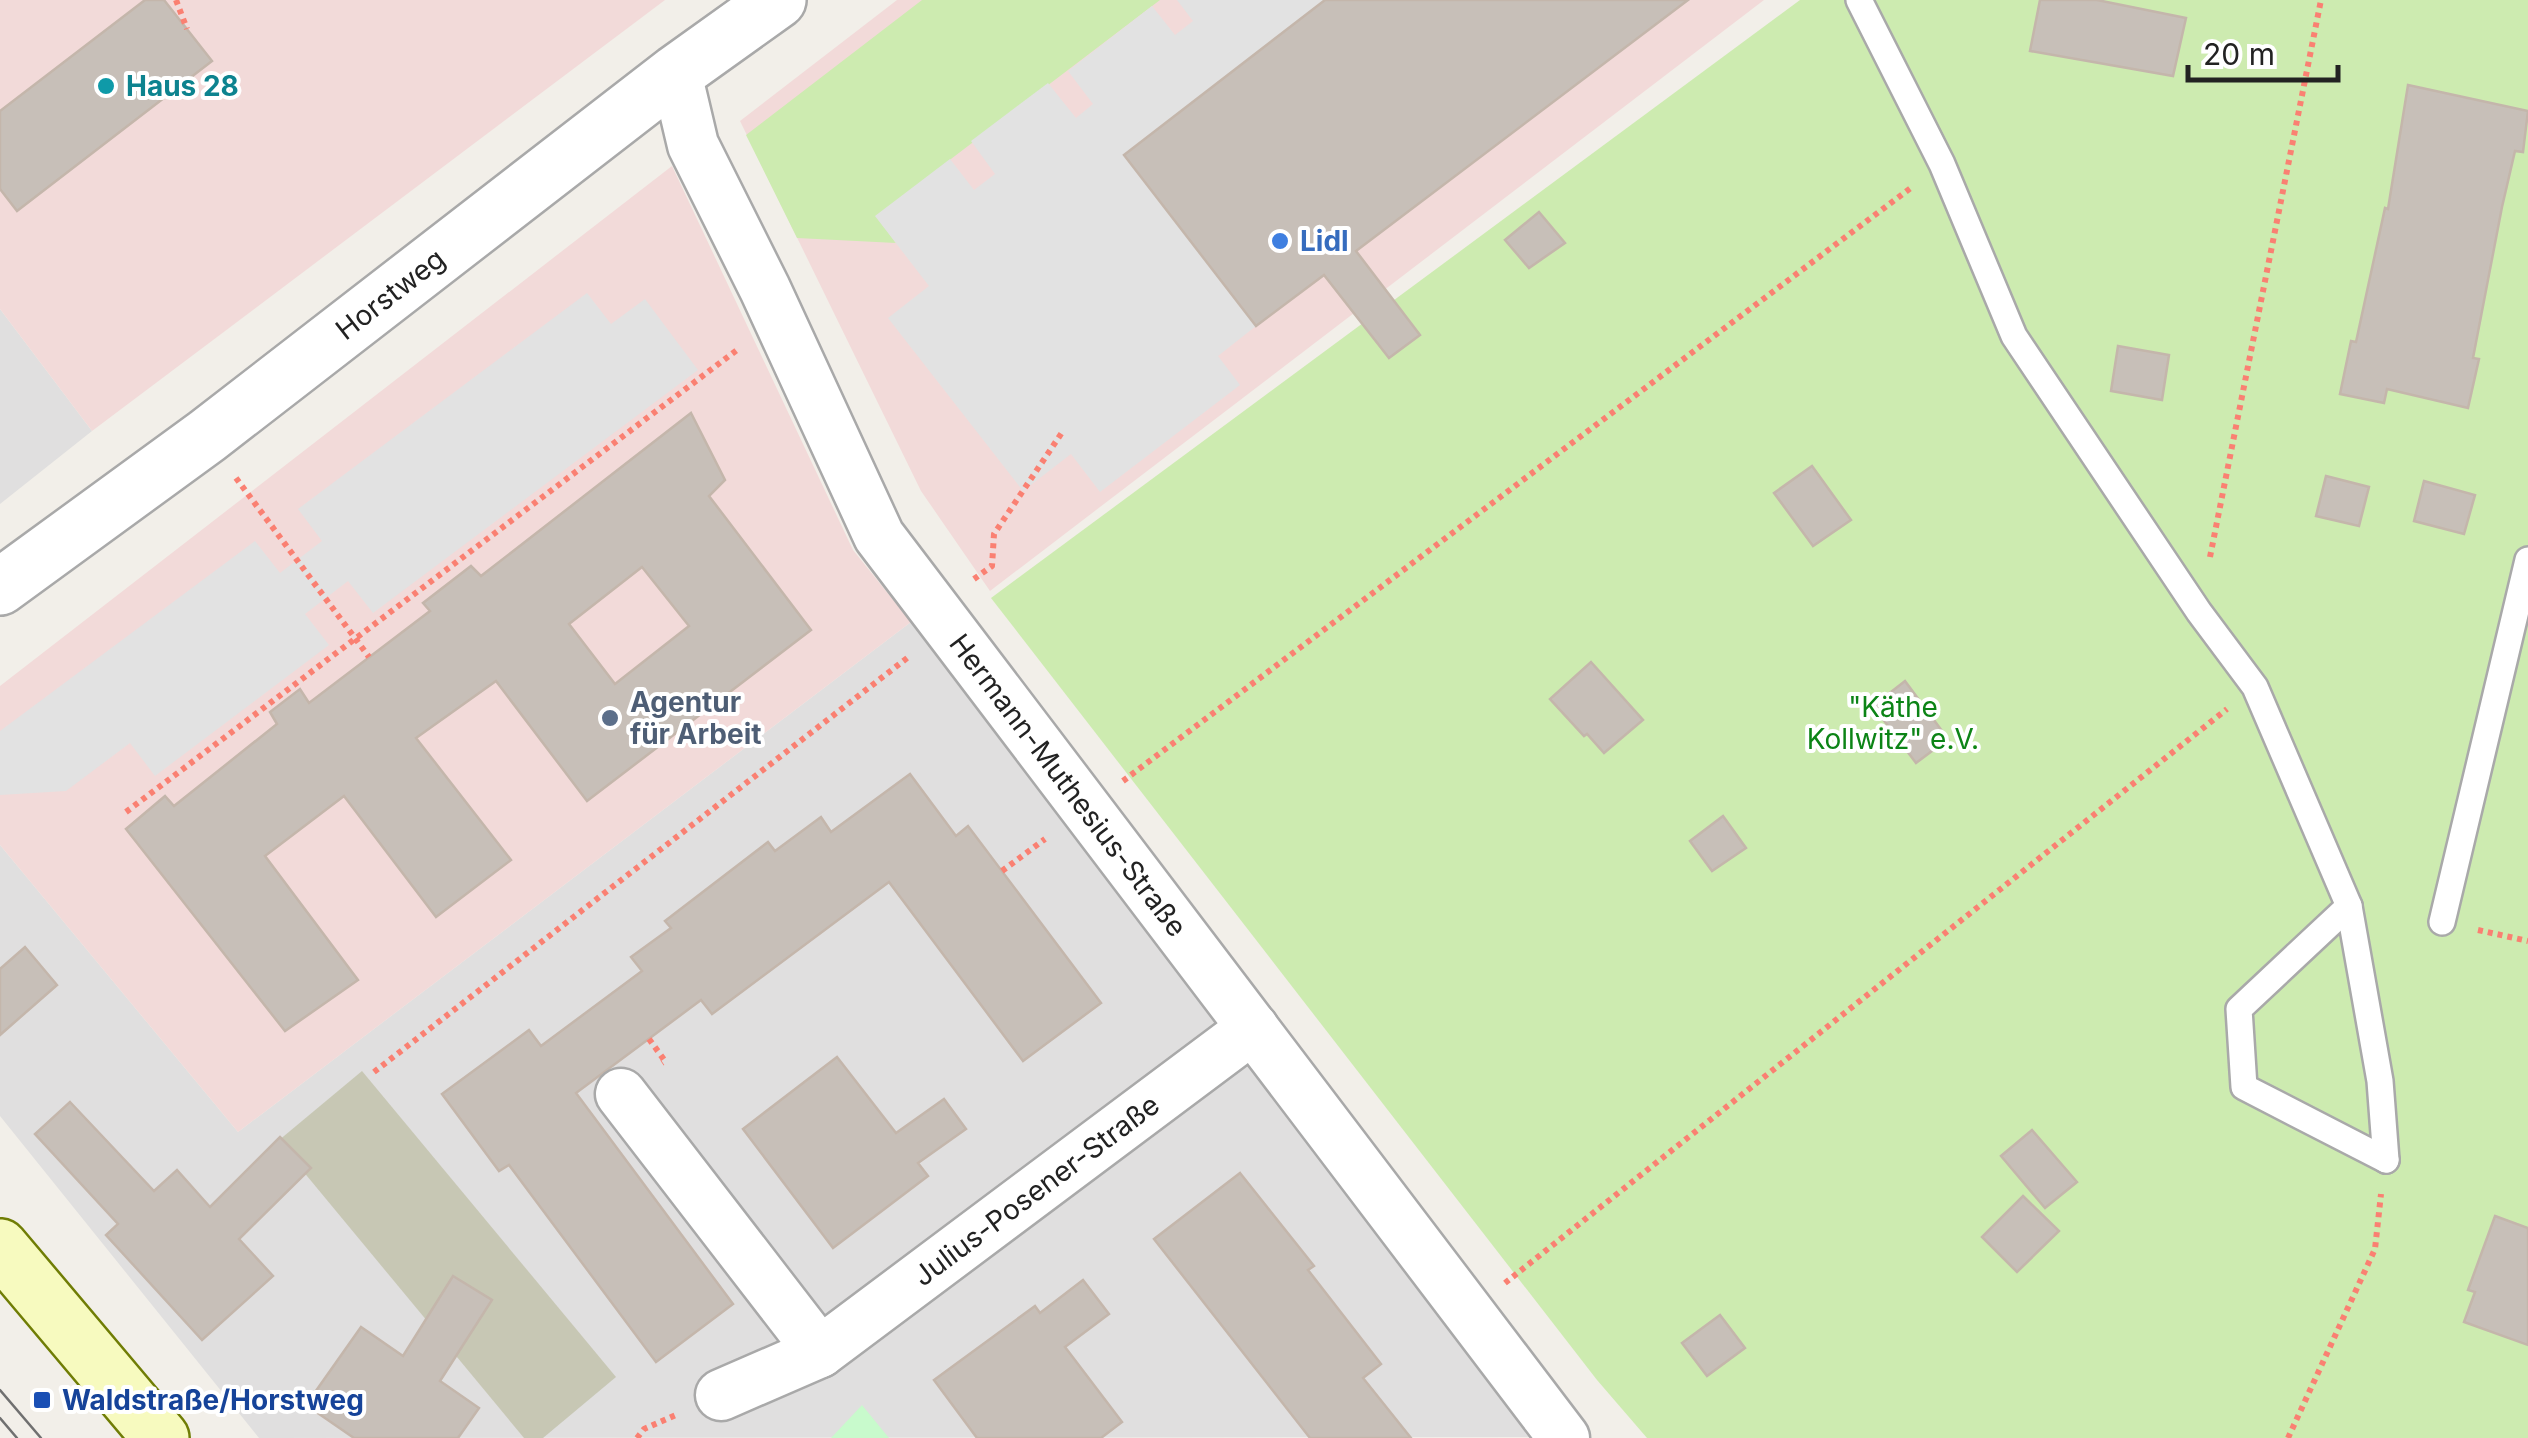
<svg xmlns="http://www.w3.org/2000/svg" width="2528" height="1438" font-family="Inter,sans-serif">
	<style>
		.residential { fill: #e0dfdf }
		.commercial { fill: #f2dad9 }
		.construction { fill: #c7c7b4 }
		.grass { fill: #cdebb0 }
		.park { fill: #c8facc }
		.parking { fill: #e2e2e2 }
		.building { fill: #c7bfb8; stroke: #c4b6ab; stroke-width: 2.5; fill-rule: evenodd }
		.lines { fill: none; stroke-linecap: round; stroke-linejoin: round }
		.service-casing { stroke: #a9a9a9; stroke-width: 30 }
		.minor-casing { stroke: #a9a9a9; stroke-width: 55 }
		.tertiary-casing { stroke: #a9a9a9; stroke-width: 60 }
		.secondary-casing { stroke: #707d05; stroke-width: 60 }
		.path { stroke: #fa8072; stroke-width: 6; stroke-dasharray: 5 5; stroke-linecap: butt }
		.service { stroke: #fff; stroke-width: 25 }
		.minor { stroke: #fff; stroke-width: 50 }
		.tertiary { stroke: #fff; stroke-width: 55 }
		.secondary { stroke: #f7fabf; stroke-width: 55 }
		.tram { stroke: #707070; stroke-width: 2.5 }
		.culture-dot { fill: #0f9aa8; stroke: #fff; stroke-width: 4 }
		.shop-dot { fill: #3f7fe0; stroke: #fff; stroke-width: 4 }
		.service-dot { fill: #5c6f8a; stroke: #fff; stroke-width: 4 }
		.transit-dot { fill: #1a4fb4; stroke: #fff; stroke-width: 4 }
		.labels { text-anchor: middle; dominant-baseline: central; stroke-width: 8; stroke-linejoin: round; paint-order: stroke }
		.culture-label { font-size: 28px; font-weight: bold; fill: #0d838f; stroke: #fff; text-anchor: start }
		.shop-label { font-size: 28px; font-weight: bold; fill: #366cbe; stroke: #fff; text-anchor: start }
		.street-label { font-size: 28px; fill: #222; stroke: #fff }
		.service-label { font-size: 28px; font-weight: bold; fill: #4e5e75; stroke: #fff; text-anchor: start }
		.park-label { font-size: 28px; fill: #0c8416; stroke: #fff }
		.transit-label { font-size: 28px; font-weight: bold; fill: #164399; stroke: #fff; text-anchor: start }
	</style>
	<rect width="100%" height="100%" fill="#f2efe9"/>
	<g class="residential">
		<path d="M 0,309 L 92,431 L 0,504 Z"/>
		<path d="M 911,622 L 1545,1437 L 259,1438 L 0,1116 L 0,845 L 238,1132 Z"/>
	</g>
	<g class="commercial">
		<path d="M 0,0 L 665,0 L 92,431 L 0,309 Z"/>
		<path d="M 897,0 L 1764,0 L 990,591 L 921,491 L 740,121 Z"/>
		<path d="M 672,166 L 853,550 L 911,622 L 238,1132 L 0,845 L 0,686 Z"/>
	</g>
	<path class="construction" d="M 362,1071 L 616,1377 L 543,1438 L 524,1438 L 278,1141 Z"/>
	<g class="grass">
		<path d="M 922,0 L 1160,0 L 876,216 L 896,243 L 797,238 L 746,135 Z"/>
		<path d="M 1800,0 L 2528,0 L 2528,1438 L 1647,1438 L 1597,1380 L 991,598 Z"/>
	</g>
	<path class="park" d="M 862,1405 L 889,1438 L 831,1438 Z"/>
	<g class="parking">
		<path d="M 1177,0 L 1325,0 L 1124,155 L 1256,326 L 1218,356 L 1240,385 L 1100,492 L 1071,454 L 1023,491 L 888,318 L 929,286 L 875,216 L 950,159 L 974,190 L 995,174 L 971,141 L 1048,83 L 1076,118 L 1093,104 L 1068,71 L 1152,6 L 1175,35 L 1193,21 Z"/>
		<path d="M 587,293 L 611,324 L 645,299 L 698,370 L 373,613 L 348,581 L 305,614 L 329,645 L 155,776 L 130,743 L 66,791 L 0,795 L 0,731 L 255,541 L 280,573 L 322,541 L 298,509 Z"/>
	</g>
	<g class="building">
		<path d="M 145,0 L 164,0 L 212,61 L 17,211 L 0,189 L 0,111 Z"/>
		<path d="M 1325,0 L 1688,0 L 1356,251 L 1420,335 L 1389,358 L 1324,275 L 1256,326 L 1124,155 Z"/>
		<path d="M 2040,0 L 2097,0 L 2186,18 L 2173,76 L 2030,51 Z"/>
		<path d="M 2408,85 L 2528,111 L 2523,152 L 2515,151 L 2502,207 L 2473,358 L 2479,359 L 2468,408 L 2387,389 L 2384,403 L 2340,394 L 2351,341 L 2356,342 L 2385,208 L 2388,209 Z"/>
		<path d="M 1539,212 L 1565,243 L 1529,268 L 1505,240 Z"/>
		<path d="M 2118,346 L 2169,355 L 2162,400 L 2111,391 Z"/>
		<path d="M 691,413 L 725,480 L 709,496 L 811,630 L 587,801 L 496,681 L 416,738 L 511,860 L 436,917 L 344,796 L 265,856 L 358,980 L 285,1031 L 126,829 L 165,796 L 174,806 L 277,724 L 270,712 L 300,689 L 309,703 L 430,611 L 423,603 L 471,566 L 481,576 ZM 642,567 L 689,626 L 615,684 L 569,624 Z"/>
		<path d="M 1812,466 L 1851,520 L 1813,546 L 1774,493 Z"/>
		<path d="M 2326,476 L 2369,487 L 2359,526 L 2316,516 Z"/>
		<path d="M 2424,481 L 2475,495 L 2464,534 L 2414,521 Z"/>
		<path d="M 1591,662 L 1643,720 L 1604,753 L 1587,734 L 1584,736 L 1550,699 Z"/>
		<path d="M 1905,681 L 1948,739 L 1916,763 L 1873,706 Z"/>
		<path d="M 910,774 L 956,836 L 968,826 L 1101,1003 L 1023,1061 L 889,882 L 712,1014 L 701,1000 L 576,1093 L 733,1304 L 656,1362 L 509,1165 L 499,1171 L 442,1094 L 529,1030 L 541,1046 L 642,971 L 631,957 L 671,928 L 665,921 L 768,842 L 775,851 L 821,817 L 831,832 Z"/>
		<path d="M 1723,816 L 1746,848 L 1712,871 L 1690,841 Z"/>
		<path d="M 25,947 L 57,985 L 0,1035 L 0,969 Z"/>
		<path d="M 837,1057 L 896,1133 L 944,1099 L 966,1129 L 918,1163 L 928,1176 L 833,1248 L 743,1129 Z"/>
		<path d="M 70,1102 L 154,1191 L 177,1170 L 210,1207 L 280,1137 L 311,1168 L 239,1239 L 273,1276 L 202,1340 L 106,1235 L 118,1224 L 35,1134 Z"/>
		<path d="M 2032,1130 L 2077,1182 L 2045,1208 L 2001,1156 Z"/>
		<path d="M 1240,1173 L 1314,1266 L 1308,1270 L 1381,1364 L 1363,1378 L 1411,1438 L 1310,1438 L 1154,1239 Z"/>
		<path d="M 2023,1196 L 2059,1231 L 2017,1272 L 1982,1237 Z"/>
		<path d="M 2495,1216 L 2528,1228 L 2528,1345 L 2464,1322 L 2475,1292 L 2468,1290 Z"/>
		<path d="M 453,1276 L 492,1300 L 440,1381 L 479,1408 L 458,1438 L 354,1438 L 306,1405 L 361,1327 L 403,1356 Z"/>
		<path d="M 1083,1280 L 1109,1314 L 1065,1347 L 1122,1422 L 1101,1438 L 977,1438 L 934,1380 L 1035,1306 L 1040,1313 Z"/>
		<path d="M 1720,1315 L 1745,1348 L 1707,1376 L 1682,1343 Z"/>
	</g>
	<g class="lines">
		<g class="service-casing">
			<g id="service">
				<path d="M 1859,0 L 1942,164 L 2014,336 L 2199,612 L 2255,687 L 2349,906 L 2380,1081 L 2386,1160"/>
				<path d="M 2349,906 L 2239,1009 L 2244,1087 L 2386,1160"/>
				<path d="M 2442,922 L 2528,560"/>
			</g>
		</g>
		<g class="minor-casing">
			<g id="minor">
				<path id="s1" d="M 676,73 L 693,145 L 765,289 L 879,536 L 1564,1438"/>
				<path d="M 621,1094 L 820,1352"/>
				<path id="s2" d="M 721,1395 L 820,1352 L 1253,1028"/>
			</g>
		</g>
		<g class="tertiary-casing">
			<g id="tertiary">
				<path id="s3" d="M 0,587 L 207,436 L 676,73 L 778,0"/>
			</g>
		</g>
		<g class="secondary-casing">
			<path id="secondary" d="M 0,1247 L 161,1438"/>
		</g>
		<g class="path">
			<path d="M 176,0 L 187,29"/>
			<path d="M 236,478 L 369,657"/>
			<path d="M 2210,557 L 2321,0"/>
			<path d="M 974,579 L 992,566 L 994,534 L 1063,431"/>
			<path d="M 1123,781 L 1912,187"/>
			<path d="M 126,812 L 737,350"/>
			<path d="M 1002,871 L 1045,839"/>
			<path d="M 2478,930 L 2528,941"/>
			<path d="M 649,1039 L 665,1061 L 662,1063"/>
			<path d="M 374,1072 L 911,655"/>
			<path d="M 1505,1283 L 2227,709"/>
			<path d="M 637,1438 L 644,1429 L 678,1414"/>
			<path d="M 2288,1438 L 2375,1249 L 2381,1194"/>
		</g>
		<use href="#service" class="service"/>
		<use href="#minor" class="minor"/>
		<use href="#tertiary" class="tertiary"/>
		<use href="#secondary" class="secondary"/>
		<g class="tram">
			<path d="M 0,1390 L 41,1438"/>
			<path d="M 0,1418 L 17,1438"/>
		</g>
	</g>
	<circle class="culture-dot" cx="106" cy="86" r="10"/>
	<circle class="shop-dot" cx="1280" cy="241" r="10"/>
	<circle class="service-dot" cx="610" cy="718" r="10"/>
	<rect class="transit-dot" x="32" y="1390" width="20" height="20" rx="5"/>
	<g class="labels">
		<g class="culture-label">
			<text x="126" y="86">Haus 28</text>
		</g>
		<g class="shop-label">
			<text x="1300" y="241">Lidl</text>
		</g>
		<g class="street-label">
			<text stroke="none"><textPath href="#s3" startOffset="488">Horstweg</textPath></text>
			<text stroke="none"><textPath href="#s1" startOffset="820">Hermann-Muthesius-Straße</textPath></text>
			<text stroke="none"><textPath href="#s2" startOffset="378">Julius-Posener-Straße</textPath></text>
		</g>
		<g class="service-label">
			<text x="630" y="702">Agentur<tspan x="630" dy="32">für Arbeit</tspan></text>
		</g>
		<g class="park-label">
			<text x="1893" y="707">"Käthe<tspan x="1893" dy="32">Kollwitz" e.V.</tspan></text>
		</g>
		<g class="transit-label">
			<text x="62" y="1400">Waldstraße/Horstweg</text>
		</g>
	</g>
	<path d="M2188 65v15h150v-15" fill="none" stroke="#222222" stroke-width="5"/>
	<text x="2203" y="65" font-size="30" fill="#222222" stroke="#ffffff" stroke-width="8" paint-order="stroke">20 m</text>
</svg>
